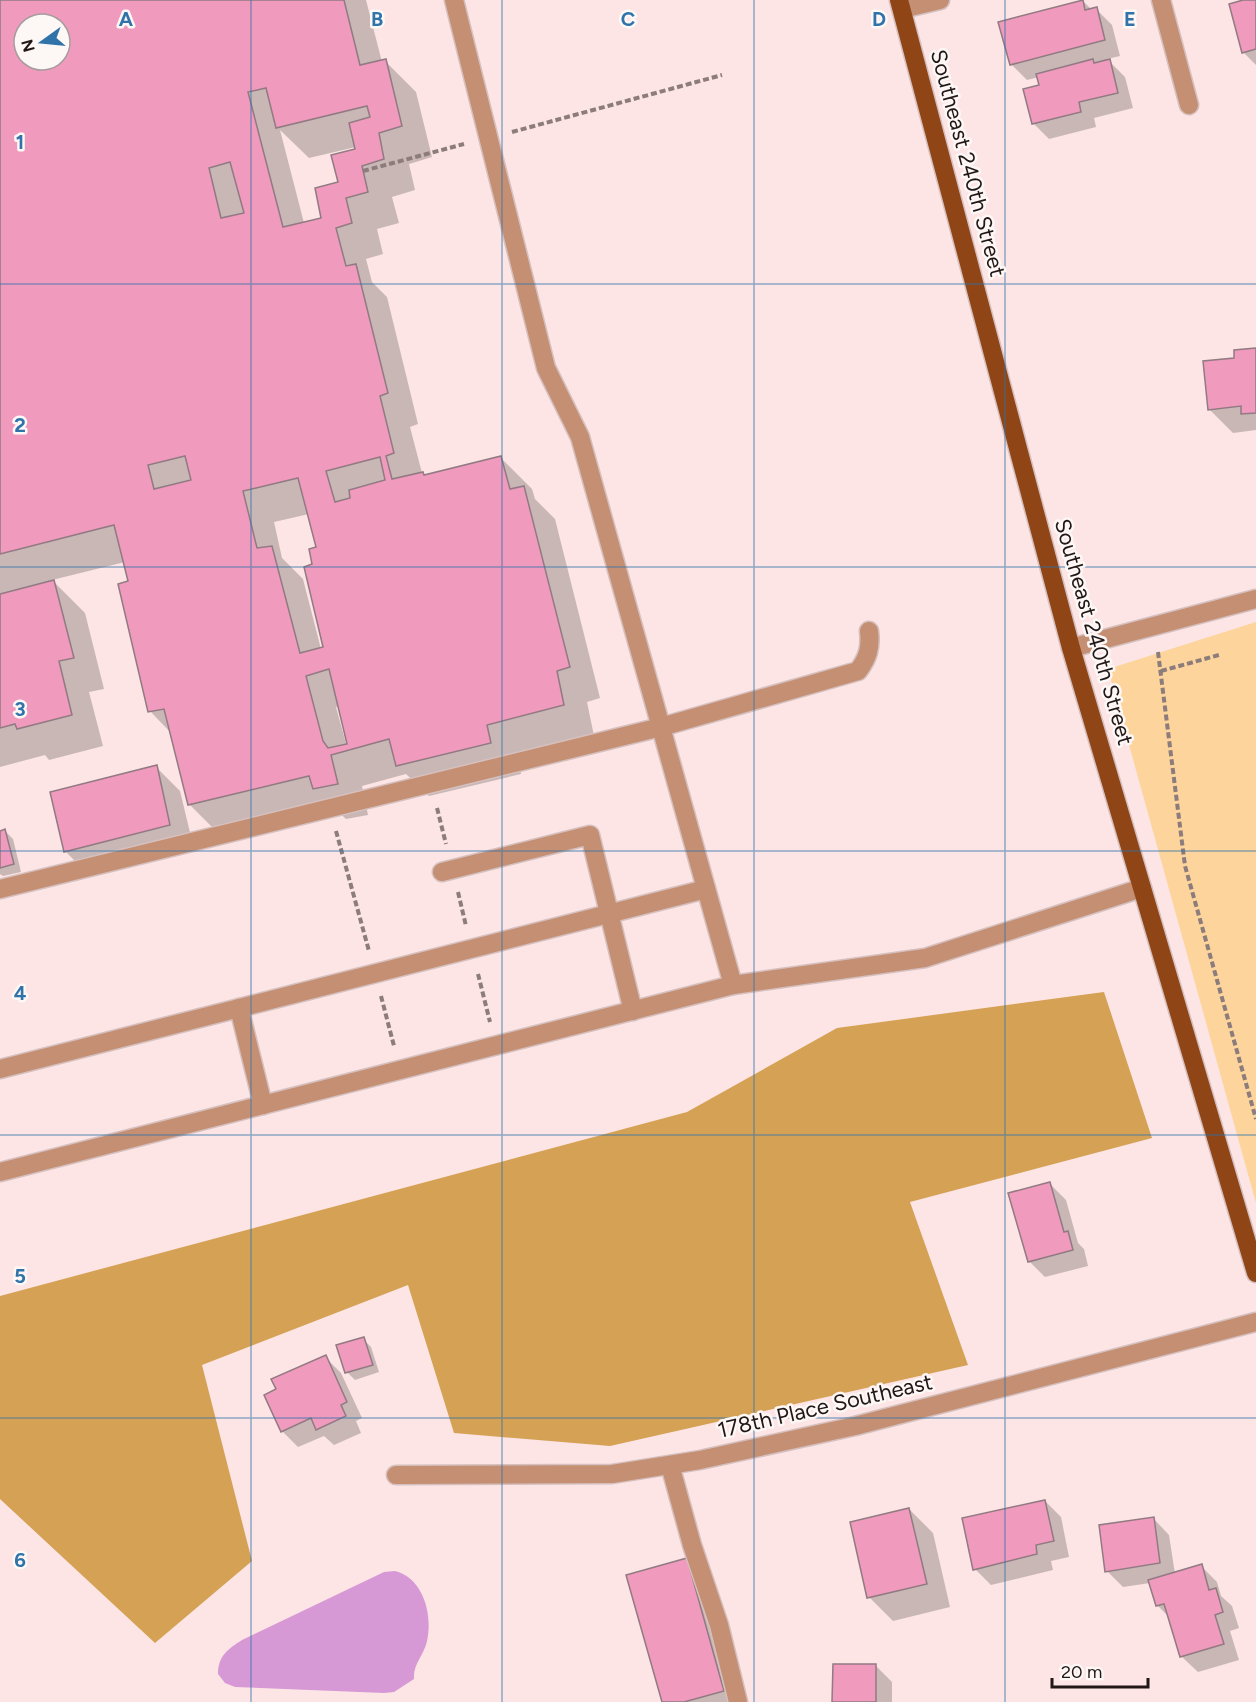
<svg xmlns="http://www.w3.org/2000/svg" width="1256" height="1702" font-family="Figtree,sans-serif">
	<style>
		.green { fill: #fcd49c }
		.forest { fill: #d4a155 }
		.water { fill: #d798d6 }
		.shadow { fill: #0003; fill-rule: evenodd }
		.building { fill: #f09abd; stroke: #917a82; stroke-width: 1.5; fill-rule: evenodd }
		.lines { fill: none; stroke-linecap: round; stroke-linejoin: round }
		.minor-casing { stroke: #d5c0bf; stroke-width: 21 }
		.major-casing { stroke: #d5c0bf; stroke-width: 21 }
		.path { stroke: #8c7c7b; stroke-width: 4; stroke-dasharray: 6 3; stroke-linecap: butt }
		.minor { stroke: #c58f73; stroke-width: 18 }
		.major { stroke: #904517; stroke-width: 18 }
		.grid { fill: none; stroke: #3073a9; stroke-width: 1.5; stroke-opacity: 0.55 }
		.labels { text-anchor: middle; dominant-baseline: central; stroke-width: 5; stroke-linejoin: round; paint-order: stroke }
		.street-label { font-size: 22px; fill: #211717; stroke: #fdf7f6 }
		.grid-label { font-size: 20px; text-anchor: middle; font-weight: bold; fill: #3073a9; stroke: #fdf7f6; stroke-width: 5; stroke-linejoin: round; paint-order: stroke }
	</style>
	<rect width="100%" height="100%" fill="#fce5e4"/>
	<path class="green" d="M 1256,622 L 1256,1203 L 1108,669 Z"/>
	<path class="forest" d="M 1104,992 L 1152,1138 L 910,1202 L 968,1365 L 610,1446 L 454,1433 L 408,1285 L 202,1365 L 252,1561 L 155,1643 L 0,1499 L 0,1296 L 687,1112 L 837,1028 Z"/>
	<path class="water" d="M 395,1571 C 423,1578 433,1614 427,1641 C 424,1656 413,1663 414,1679 L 394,1692 L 384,1693 L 235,1687 L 225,1683 L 218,1674 C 218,1656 228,1649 242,1640 L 384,1572 Z"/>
	<g class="shadow">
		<path d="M 0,0 L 366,0 L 382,62 L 385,61 L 416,92 L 432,157 L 409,164 L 415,190 L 392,197 L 399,223 L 377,229 L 383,254 L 366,259 L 372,282 L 387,297 L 418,424 L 410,427 L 422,473 L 425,476 L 501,458 L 532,489 L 535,499 L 555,519 L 600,698 L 587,702 L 594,736 L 518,756 L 521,774 L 429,796 L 406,774 L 362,786 L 368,815 L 346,819 L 334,808 L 221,836 L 190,805 L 171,733 L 150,711 L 125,562 L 52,580 L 85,613 L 104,689 L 89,692 L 103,746 L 49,760 L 45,755 L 0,767 ZM 24,24 L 60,24 L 60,60 L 24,60 ZM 280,130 L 309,158 L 356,147 L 323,219 L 304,223 ZM 309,514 L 318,548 L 314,565 L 325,648 L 321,649 L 303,579 L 282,558 L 274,522 ZM 340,706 L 351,750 L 348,751 L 336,707 Z"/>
		<path d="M 1245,0 L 1256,0 L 1256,65 L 1243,52 Z"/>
		<path d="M 1083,1 L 1092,10 L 1096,9 L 1112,25 L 1120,56 L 1107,59 L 1125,77 L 1133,108 L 1094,118 L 1096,127 L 1049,139 L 1033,123 L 1041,86 L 1039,77 L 1027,80 L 1011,64 Z"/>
		<path d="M 1256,349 L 1256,430 L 1233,433 L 1209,409 Z"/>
		<path d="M 156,767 L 180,791 L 194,849 L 89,875 L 65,851 Z"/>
		<path d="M 5,831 L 13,839 L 21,872 L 3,876 L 0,874 L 0,832 Z"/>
		<path d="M 1050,1184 L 1066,1200 L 1078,1243 L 1084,1249 L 1088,1266 L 1045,1277 L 1029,1261 Z"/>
		<path d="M 363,1339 L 371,1347 L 379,1372 L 355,1380 L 347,1372 Z"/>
		<path d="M 325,1357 L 341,1373 L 362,1418 L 356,1421 L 361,1433 L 334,1445 L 324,1436 L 298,1447 L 282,1431 L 278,1390 Z"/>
		<path d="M 1045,1501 L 1061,1517 L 1069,1557 L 1051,1561 L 1053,1570 L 991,1585 L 975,1569 Z"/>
		<path d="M 909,1509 L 933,1533 L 950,1607 L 893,1621 L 869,1597 Z"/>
		<path d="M 1153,1518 L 1169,1535 L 1175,1574 L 1201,1566 L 1217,1582 L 1221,1596 L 1232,1606 L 1239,1628 L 1230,1631 L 1239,1660 L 1198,1672 L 1181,1656 L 1169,1617 L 1157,1605 L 1150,1583 L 1123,1587 L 1107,1571 Z"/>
		<path d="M 686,1560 L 710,1584 L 744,1702 L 663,1702 Z"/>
		<path d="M 876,1666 L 892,1682 L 892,1702 L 833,1702 Z"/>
	</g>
	<g class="building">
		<path d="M 0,0 L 344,0 L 360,65 L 386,59 L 402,126 L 379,133 L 384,159 L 362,166 L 368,192 L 346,198 L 352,223 L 336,228 L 346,266 L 356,264 L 388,393 L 380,396 L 394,453 L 386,456 L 392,479 L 423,472 L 424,475 L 501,456 L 510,489 L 524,486 L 570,667 L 557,671 L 564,705 L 487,725 L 491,743 L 396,766 L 389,739 L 331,755 L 338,784 L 313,789 L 309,776 L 188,805 L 164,709 L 148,712 L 118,584 L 128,581 L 114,525 L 0,554 ZM 24,24 L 60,24 L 60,60 L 24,60 ZM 266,88 L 276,128 L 367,106 L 370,117 L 349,123 L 355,149 L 331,155 L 338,182 L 315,188 L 321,218 L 283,227 L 248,92 ZM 230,162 L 244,213 L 221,218 L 209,168 ZM 185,456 L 191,480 L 154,489 L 148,465 ZM 380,457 L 385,480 L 349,490 L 350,498 L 335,502 L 326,471 ZM 298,478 L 316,547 L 309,549 L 312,564 L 304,567 L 323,647 L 300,653 L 272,546 L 257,548 L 243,491 ZM 329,669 L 347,744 L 328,748 L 323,741 L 306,676 Z"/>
		<path d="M 1083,0 L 1085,10 L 1097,7 L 1105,40 L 1010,65 L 998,22 Z"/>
		<path d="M 1243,0 L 1256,0 L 1256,49 L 1242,53 L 1229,4 Z"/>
		<path d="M 1093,59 L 1094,63 L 1110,59 L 1118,93 L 1079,102 L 1081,112 L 1032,124 L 1023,89 L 1039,85 L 1036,74 Z"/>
		<path d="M 1256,348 L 1256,413 L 1241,414 L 1241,406 L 1208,410 L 1203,361 L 1234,358 L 1234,350 Z"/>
		<path d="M 54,580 L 74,658 L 59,661 L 72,715 L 17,729 L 15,724 L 0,728 L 0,594 Z"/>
		<path d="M 157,765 L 170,825 L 64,852 L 50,792 Z"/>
		<path d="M 5,829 L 14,864 L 0,868 L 0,831 Z"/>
		<path d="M 1050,1182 L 1064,1232 L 1068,1231 L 1073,1250 L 1028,1262 L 1008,1193 Z"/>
		<path d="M 364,1337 L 373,1365 L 345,1373 L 336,1345 Z"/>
		<path d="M 326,1355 L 347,1402 L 341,1405 L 346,1416 L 316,1430 L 311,1418 L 281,1432 L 264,1395 L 276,1389 L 271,1379 Z"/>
		<path d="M 1045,1500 L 1054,1541 L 1036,1545 L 1037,1554 L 973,1570 L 962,1518 Z"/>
		<path d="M 909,1508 L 927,1584 L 867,1598 L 850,1522 Z"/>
		<path d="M 1154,1517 L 1160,1563 L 1105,1572 L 1099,1525 Z"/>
		<path d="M 687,1558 L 724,1691 L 684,1702 L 662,1702 L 626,1575 Z"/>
		<path d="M 1202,1564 L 1209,1590 L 1216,1588 L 1223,1612 L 1215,1615 L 1224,1644 L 1180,1657 L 1164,1604 L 1156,1606 L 1148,1580 Z"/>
		<path d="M 833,1664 L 876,1664 L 876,1702 L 832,1702 Z"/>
	</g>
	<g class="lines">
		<g class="minor-casing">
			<g id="minor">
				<path d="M 454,0 L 546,368 L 580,437 L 733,985 L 925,958 L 1142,888"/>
				<path d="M 1161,0 L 1189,105"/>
				<path d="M 902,9 L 940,0"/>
				<path d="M 1071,648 L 1256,599"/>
				<path d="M 442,872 L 590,835 L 633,1011"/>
				<path d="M 0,889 L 661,727 L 858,671 C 868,658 871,647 869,631"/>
				<path d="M 239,1008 L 263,1105"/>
				<path d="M 0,1069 L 706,889"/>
				<path d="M 0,1172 L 733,985"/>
				<path d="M 670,1465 L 692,1545 L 719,1625 L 738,1702"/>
				<path d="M 396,1475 L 612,1474 L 700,1460 L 855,1426 L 1256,1322"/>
			</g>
		</g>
		<g class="major-casing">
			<path id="major" d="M 899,0 L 1071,648 L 1256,1273"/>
		</g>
		<g class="path">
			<path d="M 512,132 L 722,75"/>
			<path d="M 363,171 L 464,144"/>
			<path d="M 1158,652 L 1185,866 L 1256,1119"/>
			<path d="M 1161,671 L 1219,655"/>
			<path d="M 437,808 L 446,844"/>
			<path d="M 336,831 L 369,951"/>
			<path d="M 458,892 L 466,926"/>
			<path d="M 478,974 L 490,1022"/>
			<path d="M 381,996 L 394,1046"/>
		</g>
		<use href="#minor" class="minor"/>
		<use href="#major" class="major"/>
	</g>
	<path class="grid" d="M 251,0 L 251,1702M 502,0 L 502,1702M 754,0 L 754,1702M 1005,0 L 1005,1702M 0,284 L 1256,284M 0,567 L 1256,567M 0,851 L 1256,851M 0,1135 L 1256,1135M 0,1418 L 1256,1418"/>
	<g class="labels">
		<g class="street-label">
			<text transform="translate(968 163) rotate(75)">Southeast 240th Street</text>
			<text transform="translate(1094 632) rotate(74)">Southeast 240th Street</text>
			<text transform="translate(825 1406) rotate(-13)">178th Place Southeast</text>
		</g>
	</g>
	<g class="grid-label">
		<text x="126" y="26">A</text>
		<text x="377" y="26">B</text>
		<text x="628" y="26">C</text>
		<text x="879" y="26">D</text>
		<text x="1130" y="26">E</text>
		<text x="20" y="149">1</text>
		<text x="20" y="432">2</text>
		<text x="20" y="716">3</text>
		<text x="20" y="1000">4</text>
		<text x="20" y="1283">5</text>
		<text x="20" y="1567">6</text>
	</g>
	<g transform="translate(42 42) rotate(255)"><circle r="28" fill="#fdf7f6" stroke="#a59d9d" stroke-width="1.5"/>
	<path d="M0-4.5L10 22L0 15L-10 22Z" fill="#3073a9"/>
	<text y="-9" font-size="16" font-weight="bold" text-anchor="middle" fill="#211717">N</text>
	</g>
	<path d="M1052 1678v9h96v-9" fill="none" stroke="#211717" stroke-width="3"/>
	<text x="1061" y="1678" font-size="18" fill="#211717" stroke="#fdf7f6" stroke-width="4.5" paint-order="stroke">20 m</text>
</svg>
